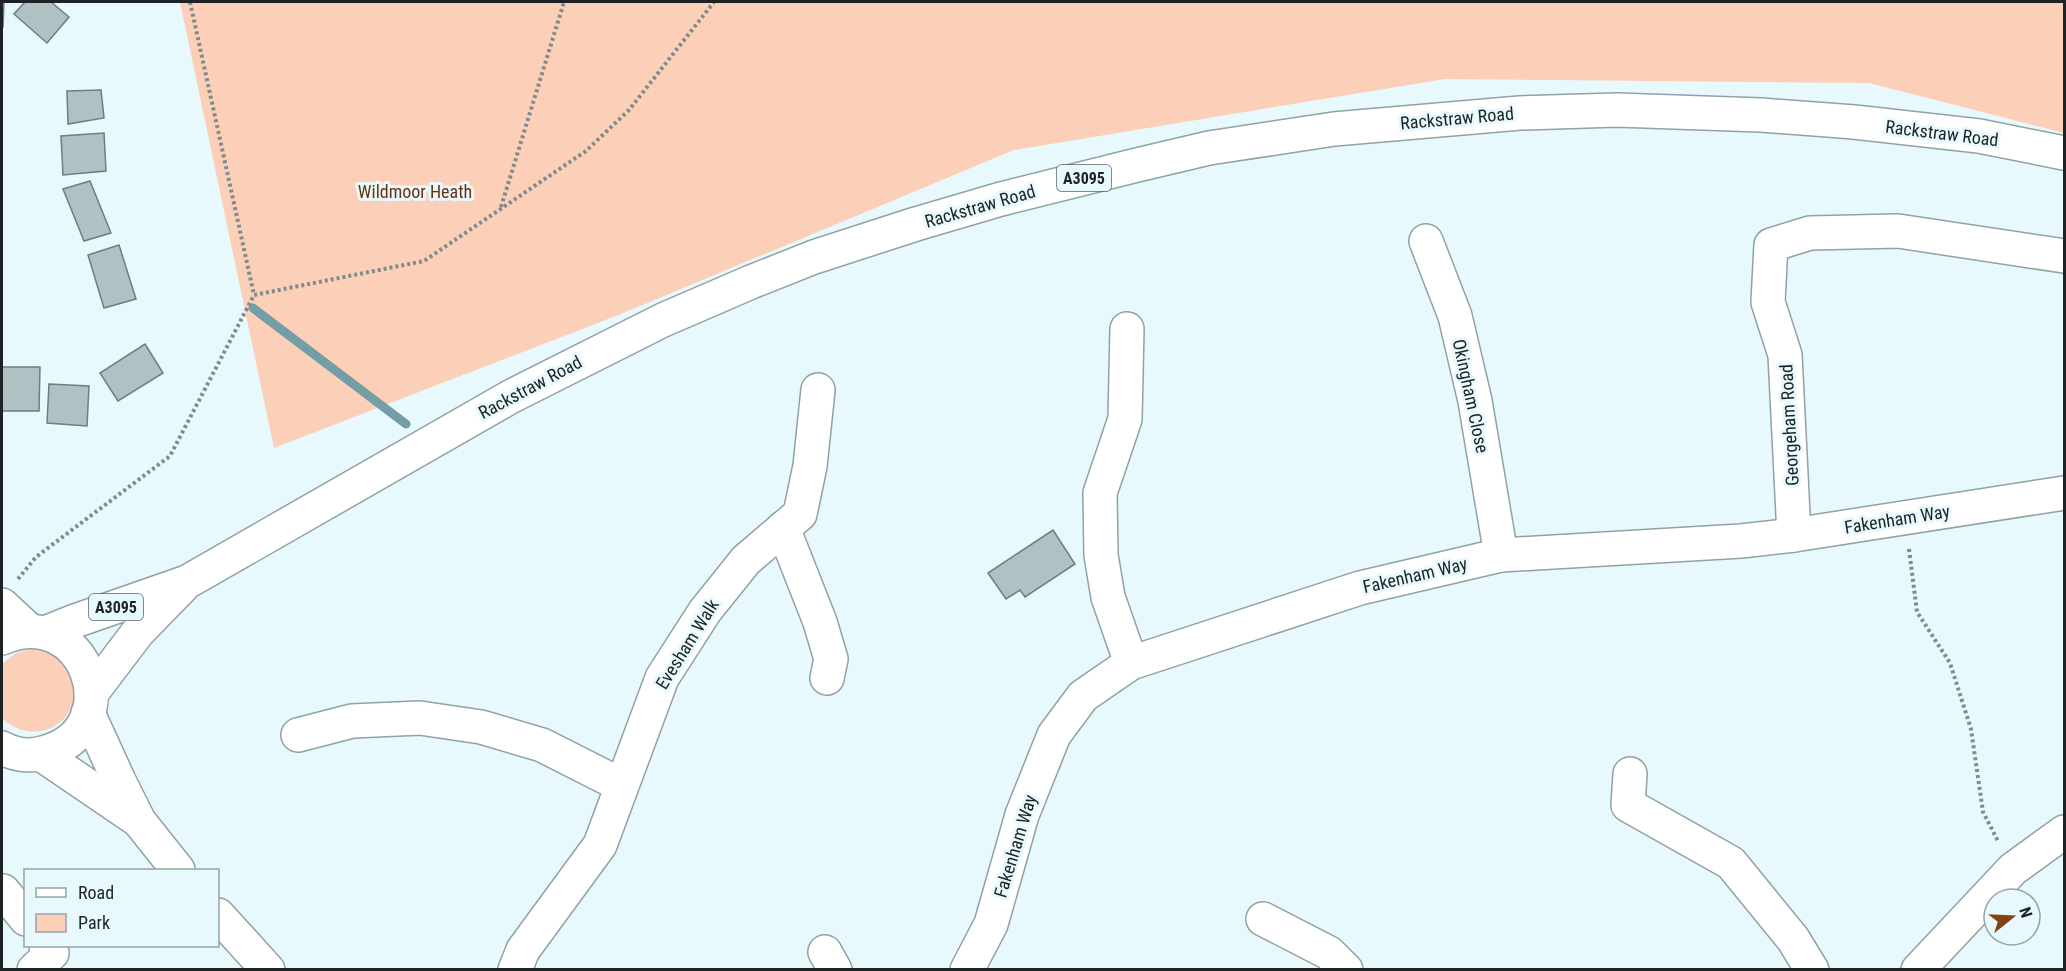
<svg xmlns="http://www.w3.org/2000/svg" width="2066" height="971" font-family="'Roboto Condensed',sans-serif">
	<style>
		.green { fill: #fccfb9 }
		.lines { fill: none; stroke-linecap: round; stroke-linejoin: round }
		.stream { stroke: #749ea5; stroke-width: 9 }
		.building { fill: #b0c1c4; stroke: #6d7d80; stroke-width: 1.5 }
		.minor-casing { stroke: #91a2a5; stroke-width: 36 }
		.major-casing { stroke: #91a2a5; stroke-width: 36 }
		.path { stroke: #808b8e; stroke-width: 4; stroke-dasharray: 3 3; stroke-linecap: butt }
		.minor { stroke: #fff; stroke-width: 33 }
		.major { stroke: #fff; stroke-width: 33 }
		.labels { text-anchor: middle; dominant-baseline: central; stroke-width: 6; stroke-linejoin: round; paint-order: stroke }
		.shield { fill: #e7f9fc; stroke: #5a6366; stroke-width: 1.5 }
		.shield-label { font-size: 16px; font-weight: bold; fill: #1d2325 }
		.street-label { font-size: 18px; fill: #1d2325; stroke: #e7f9fc }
		.park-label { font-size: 18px; fill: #693211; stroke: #e7f9fc }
	</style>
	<rect width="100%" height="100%" fill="#e7f9fc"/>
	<g class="green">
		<path d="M 180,2 L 2064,2 L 2064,133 L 1869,83 L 1445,79 L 1014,150 L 621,314 L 274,448 Z"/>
		<path d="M 31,649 C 47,650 57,655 66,668 C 95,712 40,754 2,718 L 2,664 L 16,653 Z"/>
	</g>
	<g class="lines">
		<path class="stream" d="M 253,308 L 406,424"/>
	</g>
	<g class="building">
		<path d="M 2,2 L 4,2 L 3,27 L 2,27 Z"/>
		<path d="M 25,2 L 51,2 L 69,17 L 47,43 L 14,14 Z"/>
		<path d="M 101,90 L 104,118 L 68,124 L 67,91 Z"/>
		<path d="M 104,133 L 106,171 L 63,175 L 61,136 Z"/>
		<path d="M 90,181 L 111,233 L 84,241 L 63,189 Z"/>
		<path d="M 119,245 L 136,299 L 104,308 L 88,255 Z"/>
		<path d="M 145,344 L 163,373 L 118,401 L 100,373 Z"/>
		<path d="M 2,367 L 40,367 L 39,411 L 2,411 Z"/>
		<path d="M 49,384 L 89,386 L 87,426 L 47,423 Z"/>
		<path d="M 1053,530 L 1075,564 L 1025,597 L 1020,590 L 1006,599 L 988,573 Z"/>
	</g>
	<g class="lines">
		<g class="minor-casing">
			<g id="minor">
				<path d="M 1426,241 L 1455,316 L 1475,401 L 1501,555"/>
				<path d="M 1127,329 L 1125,419 L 1100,493 L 1101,555 L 1108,597 L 1131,663"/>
				<path d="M 783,528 L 820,622 L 831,659 L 827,678"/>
				<path d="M 1794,535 L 1785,355 L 1768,302 L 1771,245 L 1810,233 L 1898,231 L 2064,256"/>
				<path d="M 2,605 L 30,631"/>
				<path d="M 88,713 L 119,781 L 139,821 L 178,870"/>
				<path d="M 298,735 L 352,721 L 420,718 L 481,727 L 542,745 L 621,785"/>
				<path d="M 41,754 L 135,818"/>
				<path d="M 1630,774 L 1628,805 L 1731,863 L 1793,939 L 1812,970"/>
				<path d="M 3,891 L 26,919"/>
				<path d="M 218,915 L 268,970"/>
				<path d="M 1263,919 L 1329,953 L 1346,970"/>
				<path d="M 825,952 L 835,970"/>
				<path d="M 34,970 L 52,953 L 46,946"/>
				<path d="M 515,970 L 523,950 L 600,845 L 662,678 L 705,611 L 746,560 L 800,514 L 810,466 L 818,390"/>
				<path d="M 967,970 L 991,924 L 1022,815 L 1054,735 L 1083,696 L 1131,663 L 1360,588 L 1501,555 L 1741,541 L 1794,535 L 2064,493"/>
				<path d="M 1918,970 L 2013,869 L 2064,832"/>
			</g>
		</g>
		<g class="major-casing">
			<g id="major">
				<path d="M 45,633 L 75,621 L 187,582 L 510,397 L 663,320 L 751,282 L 814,257 L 916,224 L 1001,199 L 1137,165 L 1209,148 L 1334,129 L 1520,113 L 1617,110 L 1761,115 L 1854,122 L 1979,136 L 2064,153"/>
				<path d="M 2,638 C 86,602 130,728 46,752 C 31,757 15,755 2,748"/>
				<path d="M 91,694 L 138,632 L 182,587"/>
			</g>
		</g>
		<g class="path">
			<path d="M 190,2 L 254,295"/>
			<path d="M 501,207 L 564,2"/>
			<path d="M 1909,549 L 1917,612 L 1950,663 L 1971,729 L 1983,812 L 1998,841"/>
			<path d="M 18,579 L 36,557 L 170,456 L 254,295 L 424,261 L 586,151 L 629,110 L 714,2"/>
		</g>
		<use href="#minor" class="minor"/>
		<use href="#major" class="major"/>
	</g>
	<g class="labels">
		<g class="shield">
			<rect x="1057" y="165" width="54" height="26" rx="4.5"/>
			<rect x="89" y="594" width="54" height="26" rx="4.5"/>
		</g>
		<g class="shield-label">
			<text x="1084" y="178">A3095</text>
			<text x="116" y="607">A3095</text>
		</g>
		<g class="street-label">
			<text transform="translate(1457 118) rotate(-5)">Rackstraw Road</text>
			<text transform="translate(1942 133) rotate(7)">Rackstraw Road</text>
			<text transform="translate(980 206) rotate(-16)">Rackstraw Road</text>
			<text transform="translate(530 387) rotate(-28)">Rackstraw Road</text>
			<text transform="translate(1471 396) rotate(78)">Okingham Close</text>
			<text transform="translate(1789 425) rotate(-93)">Georgeham Road</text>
			<text transform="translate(1897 519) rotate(-9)">Fakenham Way</text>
			<text transform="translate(1415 575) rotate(-13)">Fakenham Way</text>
			<text transform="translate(687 644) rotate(-58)">Evesham Walk</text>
			<text transform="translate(1015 846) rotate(-73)">Fakenham Way</text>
		</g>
		<g class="park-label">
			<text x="415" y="191">Wildmoor Heath</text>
		</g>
	</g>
	<rect width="2066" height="971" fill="none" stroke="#1d2325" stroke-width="6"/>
	<rect x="24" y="869" width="195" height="78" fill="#e7f9fc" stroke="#96a3a6" stroke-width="1.5"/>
	<rect x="36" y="888" width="30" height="9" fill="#ffffff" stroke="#96a3a6" stroke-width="1.5"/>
	<text x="78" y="899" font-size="18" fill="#1d2325">Road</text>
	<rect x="36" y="914" width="30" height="18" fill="#fccfb9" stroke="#96a3a6" stroke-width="1.5"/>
	<text x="78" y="929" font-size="18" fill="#1d2325">Park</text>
	<g transform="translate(2012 917) rotate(72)"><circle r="28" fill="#e7f9fc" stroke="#96a3a6" stroke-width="1.5"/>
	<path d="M0-4.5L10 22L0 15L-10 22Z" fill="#854016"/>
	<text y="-9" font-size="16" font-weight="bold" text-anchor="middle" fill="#1d2325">N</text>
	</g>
</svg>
